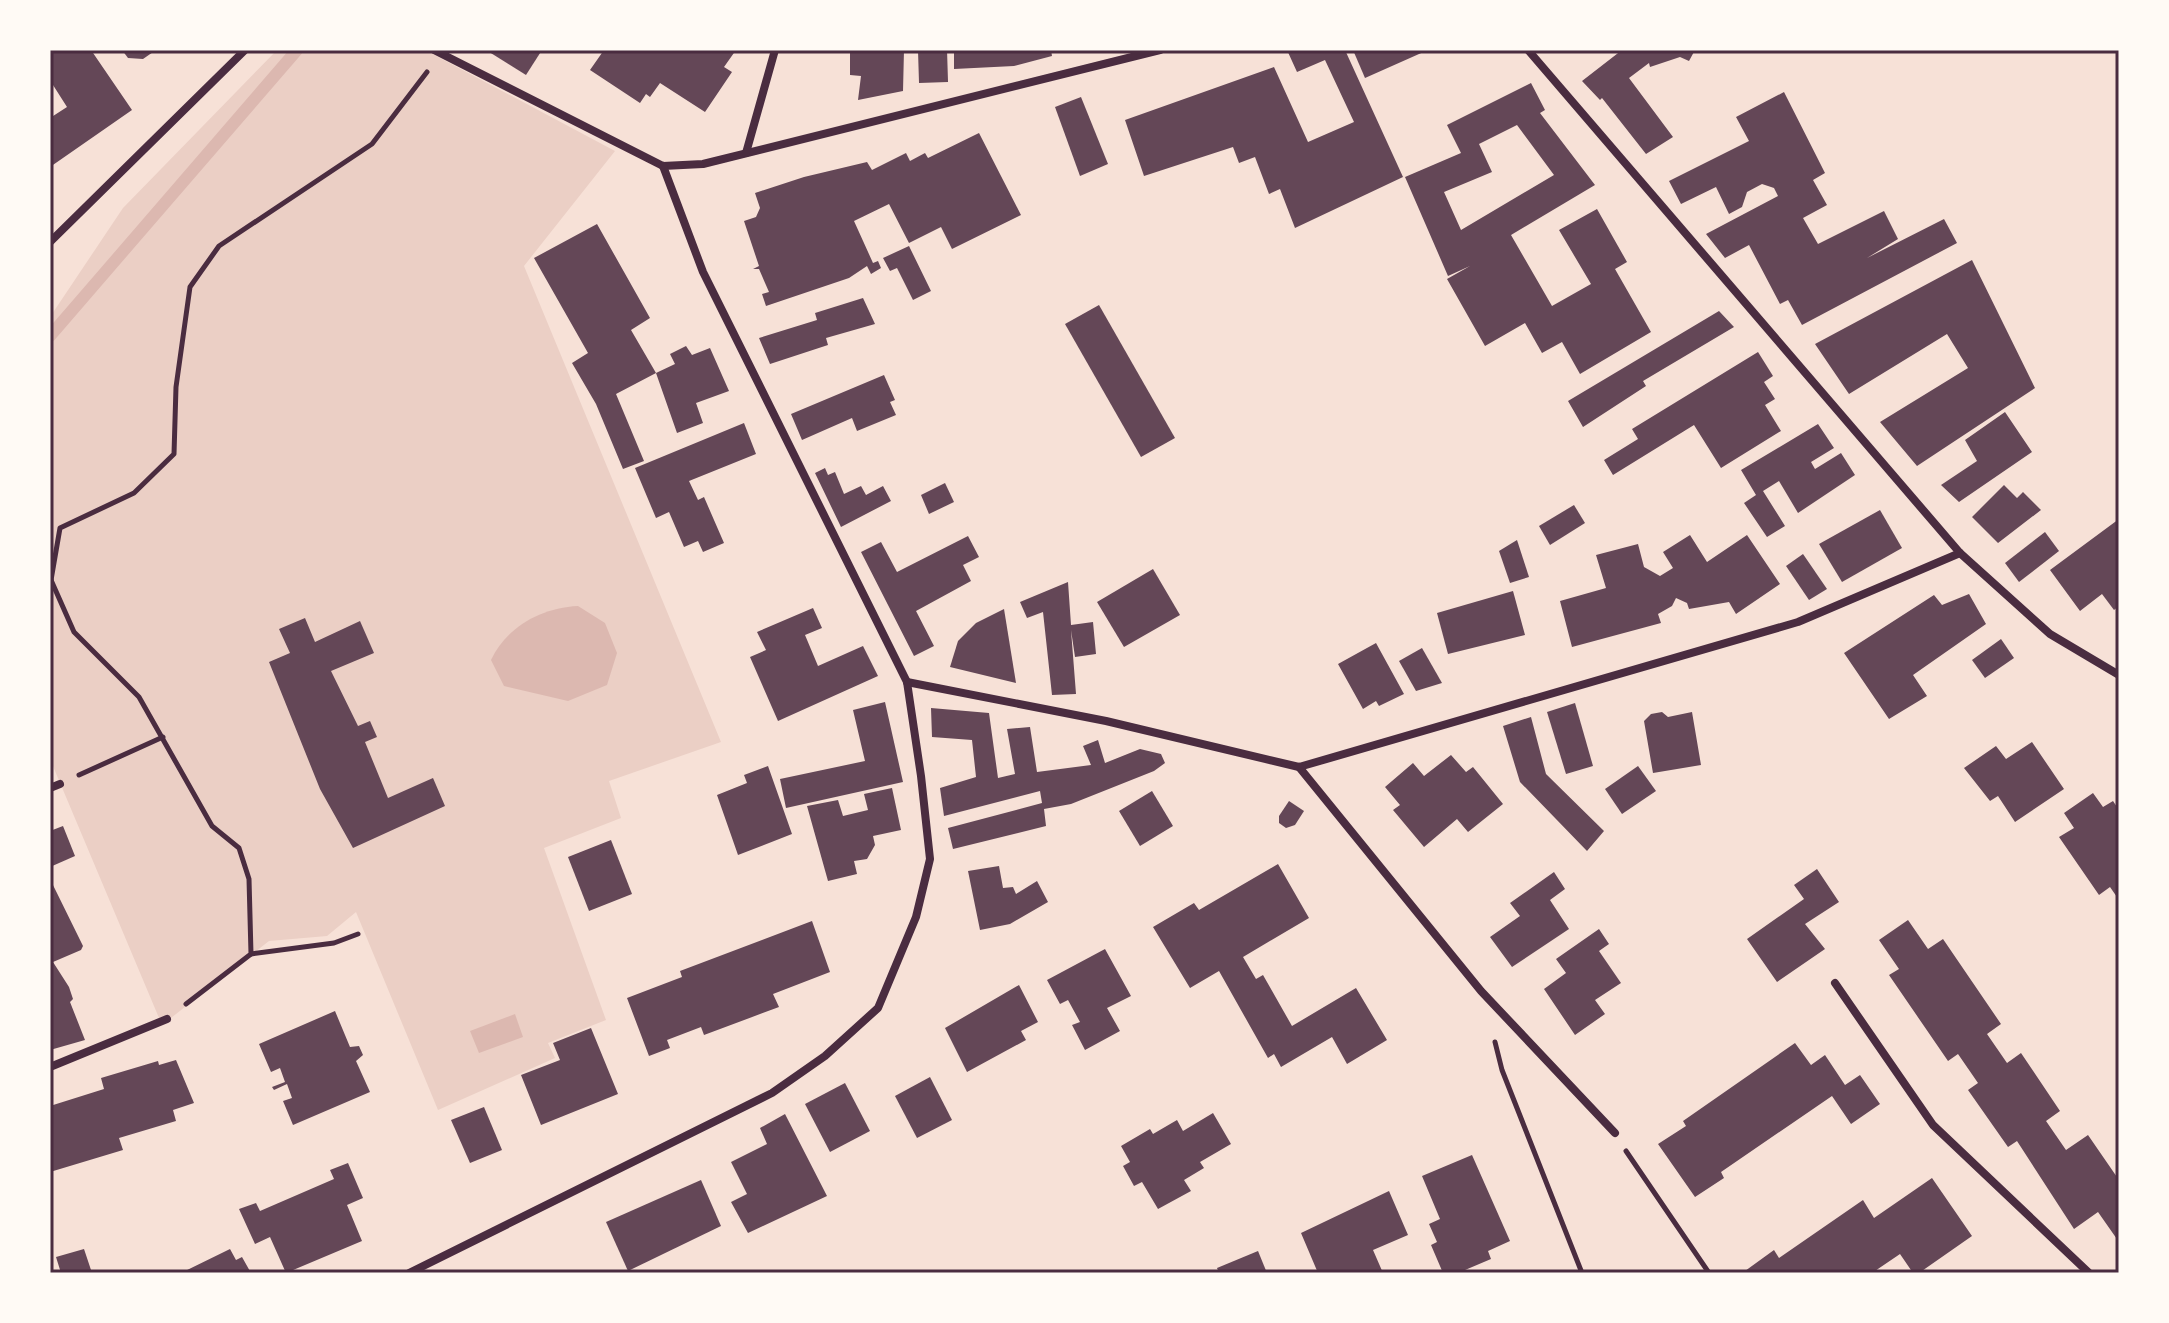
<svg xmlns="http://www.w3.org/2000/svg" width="2169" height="1323" font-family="Cabin,sans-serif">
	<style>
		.green { fill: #ebcfc5 }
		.water { fill: #dcb8b0 }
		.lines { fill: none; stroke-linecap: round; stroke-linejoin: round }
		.stream { stroke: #dcb8b0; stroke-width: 12 }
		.building { fill: #644757; fill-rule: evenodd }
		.path { stroke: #4a2c40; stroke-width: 5 }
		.minor { stroke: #4a2c40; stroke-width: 8 }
		.neatline { fill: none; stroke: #4a2c40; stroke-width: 3 }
	</style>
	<rect width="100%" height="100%" fill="#f7e1d7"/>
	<path class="green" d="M 277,50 L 425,50 L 615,151 L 524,266 L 721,742 L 609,781 L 621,818 L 544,848 L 606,1020 L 548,1043 L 555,1058 L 438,1110 L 356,912 L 327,936 L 269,941 L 162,1025 L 50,759 L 50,317 L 123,208 Z"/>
	<g class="water">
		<path d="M 578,606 L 605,623 L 617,653 L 607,685 L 568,701 L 504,686 L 491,660 C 507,627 540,608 578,606 Z"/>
		<path d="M 515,1014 L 523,1037 L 479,1053 L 470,1031 Z"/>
	</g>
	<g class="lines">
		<path class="stream" d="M 50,336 L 297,50"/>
	</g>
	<g class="building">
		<path d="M 52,50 L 91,50 L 132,110 L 50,167 L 50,118 L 67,107 L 53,85 L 50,87 Z"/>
		<path d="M 122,50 L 156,50 L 143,59 L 128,58 Z"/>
		<path d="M 486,50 L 542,50 L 526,75 Z"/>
		<path d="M 604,50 L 736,50 L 724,67 L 732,72 L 705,112 L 660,83 L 650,97 L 646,94 L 640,103 L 590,70 Z"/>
		<path d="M 850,50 L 904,50 L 903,91 L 858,100 L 861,76 L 850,75 Z"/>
		<path d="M 918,50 L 947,50 L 948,82 L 919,83 Z"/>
		<path d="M 954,50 L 1051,50 L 1052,56 L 1014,66 L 954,69 Z"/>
		<path d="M 1287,50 L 1345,50 L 1403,177 L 1295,228 L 1280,189 L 1269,194 L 1255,157 L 1239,163 L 1233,147 L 1144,176 L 1125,120 L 1274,67 L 1308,142 L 1354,122 L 1325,60 L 1297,72 Z"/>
		<path d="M 1353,50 L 1428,50 L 1365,78 Z"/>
		<path d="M 1622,50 L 1695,50 L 1689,61 L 1680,57 L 1650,67 L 1649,63 L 1629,78 L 1673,137 L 1646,154 L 1602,98 L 1600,100 L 1582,81 Z"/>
		<path d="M 1531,83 L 1545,110 L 1540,113 L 1595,185 L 1511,235 L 1552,306 L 1591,284 L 1559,230 L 1597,209 L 1627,262 L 1615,269 L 1651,332 L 1580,374 L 1562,342 L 1542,353 L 1525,323 L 1485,346 L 1447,279 L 1470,266 L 1448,276 L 1405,177 L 1461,153 L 1447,125 ZM 1517,125 L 1554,175 L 1461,230 L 1444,192 L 1492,172 L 1479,144 Z"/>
		<path d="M 1784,92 L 1825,173 L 1813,180 L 1827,205 L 1803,218 L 1818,244 L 1884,211 L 1898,239 L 1867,258 L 1944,219 L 1957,243 L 1802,325 L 1788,300 L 1780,304 L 1749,245 L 1725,258 L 1706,234 L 1778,196 L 1774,188 L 1762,184 L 1747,192 L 1742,207 L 1729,214 L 1716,187 L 1681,204 L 1669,181 L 1749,141 L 1736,117 Z"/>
		<path d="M 1081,97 L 1108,164 L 1080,176 L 1055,107 Z"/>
		<path d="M 979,133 L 1021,215 L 952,249 L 941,227 L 909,243 L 889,204 L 854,221 L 873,263 L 878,261 L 881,268 L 871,274 L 867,266 L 849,278 L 766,306 L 762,294 L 769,292 L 759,269 L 753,269 L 759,266 L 744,221 L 756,217 L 760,208 L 755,193 L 804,177 L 867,162 L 872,170 L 906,153 L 910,161 L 925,153 L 928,158 Z"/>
		<path d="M 597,224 L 650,318 L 631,330 L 656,373 L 616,394 L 644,461 L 623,469 L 596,404 L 572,363 L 588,353 L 534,258 Z"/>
		<path d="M 909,246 L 931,291 L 913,300 L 897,268 L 890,271 L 883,258 Z"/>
		<path d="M 1972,260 L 2035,388 L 1917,466 L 1880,422 L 1968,368 L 1947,334 L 1849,394 L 1815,344 Z"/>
		<path d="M 863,298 L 875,324 L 826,338 L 828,345 L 770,364 L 759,338 L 817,320 L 815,313 Z"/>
		<path d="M 1099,305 L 1175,438 L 1141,457 L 1065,324 Z"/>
		<path d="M 1719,311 L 1734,327 L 1643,381 L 1646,386 L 1583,427 L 1568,401 Z"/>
		<path d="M 686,346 L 692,355 L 710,348 L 729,391 L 696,403 L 703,423 L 677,433 L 656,373 L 675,364 L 670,354 Z"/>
		<path d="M 1758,352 L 1773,376 L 1764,382 L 1775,399 L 1765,405 L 1781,431 L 1721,468 L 1694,425 L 1613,475 L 1604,460 L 1638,439 L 1632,429 Z"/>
		<path d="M 884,375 L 895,400 L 890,402 L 896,415 L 857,431 L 852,418 L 802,440 L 791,414 Z"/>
		<path d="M 2005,412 L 2032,452 L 1959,502 L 1941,485 L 1977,461 L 1965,440 Z"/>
		<path d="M 744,423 L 756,454 L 689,481 L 698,500 L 704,497 L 724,543 L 703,552 L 698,541 L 684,547 L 669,512 L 656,518 L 635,468 Z"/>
		<path d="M 1818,424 L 1834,448 L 1811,462 L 1815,469 L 1841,453 L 1855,475 L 1798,513 L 1779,481 L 1763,491 L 1785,526 L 1767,537 L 1744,503 L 1756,495 L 1741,470 Z"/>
		<path d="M 825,468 L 828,475 L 835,472 L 844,494 L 861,486 L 866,495 L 883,486 L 891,501 L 841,527 L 815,473 Z"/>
		<path d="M 945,483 L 954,502 L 929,514 L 921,495 Z"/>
		<path d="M 2004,485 L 2017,498 L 2023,492 L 2041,510 L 1998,543 L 1972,517 Z"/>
		<path d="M 1574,505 L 1585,523 L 1550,545 L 1539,526 Z"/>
		<path d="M 1880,510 L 1902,548 L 1842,582 L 1819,544 Z"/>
		<path d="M 2119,519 L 2119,606 L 2114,610 L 2102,594 L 2080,611 L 2050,570 Z"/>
		<path d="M 2045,532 L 2059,551 L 2019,582 L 2005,563 Z"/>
		<path d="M 1690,535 L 1707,562 L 1747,535 L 1780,584 L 1736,614 L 1729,602 L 1689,609 L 1687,603 L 1676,598 L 1672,606 L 1658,614 L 1661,623 L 1572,647 L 1560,601 L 1606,588 L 1596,555 L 1638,544 L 1644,567 L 1660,576 L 1673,568 L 1663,552 Z"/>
		<path d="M 968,536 L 979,557 L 963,565 L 971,581 L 916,611 L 934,646 L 914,656 L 861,552 L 881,542 L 897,572 Z"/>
		<path d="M 1517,540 L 1529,577 L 1510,583 L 1499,551 Z"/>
		<path d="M 1803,554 L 1827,589 L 1809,600 L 1786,566 Z"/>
		<path d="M 1153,569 L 1180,615 L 1124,647 L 1097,602 Z"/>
		<path d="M 1068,582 L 1071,625 L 1093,622 L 1096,654 L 1075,657 L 1071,630 L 1076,694 L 1052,695 L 1043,612 L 1027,618 L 1020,602 Z"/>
		<path d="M 1513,591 L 1525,635 L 1448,654 L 1437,613 Z"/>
		<path d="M 1969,594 L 1986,624 L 1913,675 L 1927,696 L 1889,719 L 1844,653 L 1934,595 L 1942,605 Z"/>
		<path d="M 813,608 L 822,628 L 805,635 L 818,666 L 863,646 L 878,676 L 778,721 L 750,657 L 766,650 L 757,632 Z"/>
		<path d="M 1004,609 L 1016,683 L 950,667 L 958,641 L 976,623 Z"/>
		<path d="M 305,618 L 315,642 L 360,621 L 374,653 L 331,671 L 358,726 L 370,721 L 377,737 L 365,742 L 388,798 L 433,778 L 445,806 L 353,848 L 320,789 L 269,662 L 290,653 L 279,629 Z"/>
		<path d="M 2001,639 L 2014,658 L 1985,678 L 1972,660 Z"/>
		<path d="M 1376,643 L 1404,694 L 1379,706 L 1376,701 L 1363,709 L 1338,664 Z"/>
		<path d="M 1422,648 L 1442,683 L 1416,691 L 1399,661 Z"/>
		<path d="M 885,702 L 903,782 L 786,808 L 780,779 L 865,761 L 853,710 Z"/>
		<path d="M 1575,703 L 1593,766 L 1566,774 L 1547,712 Z"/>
		<path d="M 931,708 L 989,713 L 998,778 L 1015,774 L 1007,729 L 1030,727 L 1037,772 L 1091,765 L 1083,746 L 1098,740 L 1105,763 L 1140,749 L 1161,754 L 1165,763 L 1154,771 L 1071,804 L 1044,809 L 1046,826 L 953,849 L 948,828 L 1042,803 L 1040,791 L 944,816 L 940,788 L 976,777 L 972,740 L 932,737 Z"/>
		<path d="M 1662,712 L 1668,717 L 1692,712 L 1701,765 L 1653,773 L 1644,721 L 1651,714 Z"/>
		<path d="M 1531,717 L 1546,774 L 1604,831 L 1587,851 L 1520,782 L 1503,726 Z"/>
		<path d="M 2032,742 L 2064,789 L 2015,822 L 1998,796 L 1990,801 L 1964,768 L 1996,746 L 2006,759 Z"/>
		<path d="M 1451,755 L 1466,772 L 1473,767 L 1503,804 L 1468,832 L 1457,819 L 1424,847 L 1393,810 L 1400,805 L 1385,787 L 1413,763 L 1424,776 Z"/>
		<path d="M 768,766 L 792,834 L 738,855 L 717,795 L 747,783 L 744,775 Z"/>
		<path d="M 1638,766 L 1656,791 L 1622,814 L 1605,789 Z"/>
		<path d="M 892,788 L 901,830 L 873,836 L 875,845 L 867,859 L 854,861 L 857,874 L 828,881 L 807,806 L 838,800 L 843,816 L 868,810 L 864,794 Z"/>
		<path d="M 1152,791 L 1173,826 L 1140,846 L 1119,811 Z"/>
		<path d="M 2093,793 L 2103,807 L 2113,801 L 2119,810 L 2119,900 L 2110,887 L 2099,895 L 2059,837 L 2074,828 L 2064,813 Z"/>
		<path d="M 1289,801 L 1304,811 L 1295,825 L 1286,828 L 1279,823 L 1279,816 Z"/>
		<path d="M 63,826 L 75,856 L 50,867 L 50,831 Z"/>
		<path d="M 611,840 L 632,894 L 589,911 L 568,857 Z"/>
		<path d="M 1278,864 L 1309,918 L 1243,957 L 1256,979 L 1263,975 L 1292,1026 L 1356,988 L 1387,1040 L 1347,1064 L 1332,1037 L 1281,1067 L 1274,1054 L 1268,1058 L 1219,971 L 1190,988 L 1153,927 L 1194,903 L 1199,910 Z"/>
		<path d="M 999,866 L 1003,888 L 1013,887 L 1016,894 L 1037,881 L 1048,902 L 1010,924 L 980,930 L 968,871 Z"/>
		<path d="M 1817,869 L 1839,902 L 1805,924 L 1825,949 L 1777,982 L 1747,939 L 1804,899 L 1794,885 Z"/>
		<path d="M 50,870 L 52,883 L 83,946 L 81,950 L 53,962 L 69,987 L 73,999 L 70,1002 L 85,1040 L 50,1050 Z"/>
		<path d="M 1554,872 L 1565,889 L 1550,900 L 1569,929 L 1512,967 L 1490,937 L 1520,916 L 1510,903 Z"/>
		<path d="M 1908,920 L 1928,949 L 1943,939 L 2001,1024 L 1987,1034 L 2007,1063 L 2021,1053 L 2060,1111 L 2046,1121 L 2066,1150 L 2088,1135 L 2119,1180 L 2119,1242 L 2098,1212 L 2074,1229 L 2017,1141 L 2008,1147 L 1968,1090 L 1978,1083 L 1958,1054 L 1948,1061 L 1889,975 L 1899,969 L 1879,940 Z"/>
		<path d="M 812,921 L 830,972 L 773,994 L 779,1007 L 704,1035 L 701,1027 L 667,1040 L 670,1048 L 649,1056 L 627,998 L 682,977 L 680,971 Z"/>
		<path d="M 1599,929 L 1609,944 L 1599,951 L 1621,983 L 1595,1000 L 1605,1014 L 1575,1035 L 1544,989 L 1566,973 L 1556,959 Z"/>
		<path d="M 1105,949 L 1131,996 L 1107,1008 L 1120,1031 L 1085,1050 L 1072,1025 L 1080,1022 L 1068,1000 L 1060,1004 L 1047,980 Z"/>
		<path d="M 1019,985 L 1038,1022 L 1021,1031 L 1026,1040 L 967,1072 L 945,1028 Z"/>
		<path d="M 335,1011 L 350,1047 L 359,1046 L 363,1055 L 356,1061 L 370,1092 L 293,1125 L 283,1101 L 292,1098 L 287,1084 L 274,1090 L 272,1087 L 285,1082 L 280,1068 L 271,1072 L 259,1044 Z"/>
		<path d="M 591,1028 L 618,1094 L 541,1125 L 521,1075 L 560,1060 L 553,1043 Z"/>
		<path d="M 1795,1043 L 1811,1065 L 1825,1055 L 1845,1085 L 1860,1075 L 1880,1104 L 1851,1124 L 1832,1096 L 1721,1172 L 1724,1178 L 1695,1197 L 1658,1144 L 1686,1126 L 1683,1121 Z"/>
		<path d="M 176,1060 L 194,1103 L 173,1110 L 176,1121 L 119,1138 L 123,1150 L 50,1172 L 50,1106 L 104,1089 L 101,1078 L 158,1061 L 159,1065 Z"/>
		<path d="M 930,1077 L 952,1120 L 917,1138 L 895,1096 Z"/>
		<path d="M 845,1083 L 870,1131 L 830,1152 L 805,1104 Z"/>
		<path d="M 484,1107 L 502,1150 L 470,1163 L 451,1120 Z"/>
		<path d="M 1213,1113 L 1231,1144 L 1200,1162 L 1204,1168 L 1184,1180 L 1191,1191 L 1158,1209 L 1142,1182 L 1134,1186 L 1123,1166 L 1130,1162 L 1121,1146 L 1150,1129 L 1153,1134 L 1177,1120 L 1183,1131 Z"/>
		<path d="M 785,1114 L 827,1196 L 748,1233 L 731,1202 L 747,1194 L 731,1162 L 767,1144 L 760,1128 Z"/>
		<path d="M 1472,1155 L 1510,1241 L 1488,1251 L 1491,1259 L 1458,1273 L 1443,1273 L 1431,1245 L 1437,1242 L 1429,1224 L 1440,1219 L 1422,1176 Z"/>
		<path d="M 348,1163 L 363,1198 L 347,1205 L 362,1241 L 286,1273 L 270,1237 L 255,1244 L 239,1209 L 256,1203 L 260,1211 L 334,1179 L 330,1170 Z"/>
		<path d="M 1932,1178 L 1972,1236 L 1919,1273 L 1913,1273 L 1900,1254 L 1872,1273 L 1745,1271 L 1774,1250 L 1779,1258 L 1863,1200 L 1874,1218 Z"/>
		<path d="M 701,1180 L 721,1226 L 628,1271 L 606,1222 Z"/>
		<path d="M 1389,1191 L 1408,1235 L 1373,1250 L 1383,1273 L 1318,1273 L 1301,1233 Z"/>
		<path d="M 84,1249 L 92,1273 L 61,1273 L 56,1257 Z"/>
		<path d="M 230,1249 L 236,1260 L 242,1257 L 251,1273 L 181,1273 Z"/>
		<path d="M 1258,1251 L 1267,1273 L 1219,1273 L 1217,1268 Z"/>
	</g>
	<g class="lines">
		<g class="path">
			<path d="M 51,580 L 60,528 L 134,493 L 174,454 L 176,387 L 190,287 L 219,246 L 372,144 L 427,72"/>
			<path d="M 51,580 L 74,632 L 139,697 L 212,826 L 239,848 L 249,879 L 251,954 L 186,1004"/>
			<path d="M 79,775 L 163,737"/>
			<path d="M 251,954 L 334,943 L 358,934"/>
			<path d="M 1495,1042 L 1502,1070 L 1582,1273"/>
			<path d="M 1626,1151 L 1709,1273"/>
		</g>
		<g class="minor">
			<path d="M 434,50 L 663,166 L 703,164 L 1160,50"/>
			<path d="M 1528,50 L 1960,553 L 2050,634 L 2119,675"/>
			<path d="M 746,153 L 775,50"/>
			<path d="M 50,242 L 245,50"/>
			<path d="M 907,682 L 1106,721 L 1299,767 L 1798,622 L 1960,553"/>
			<path d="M 1299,767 L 1481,991 L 1615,1133"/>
			<path d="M 50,788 L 60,784"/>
			<path d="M 1835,983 L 1933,1125 L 2089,1273"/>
			<path d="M 50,1067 L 167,1019"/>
			<path d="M 409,1273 L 772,1093 L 825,1056 L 878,1008 L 916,917 L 930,859 L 921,776 L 907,682 L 703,272 L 663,166"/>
		</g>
	</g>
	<rect width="2169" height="1323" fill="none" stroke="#fffaf5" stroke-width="104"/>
	<rect x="52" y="52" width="2065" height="1219" class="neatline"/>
</svg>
